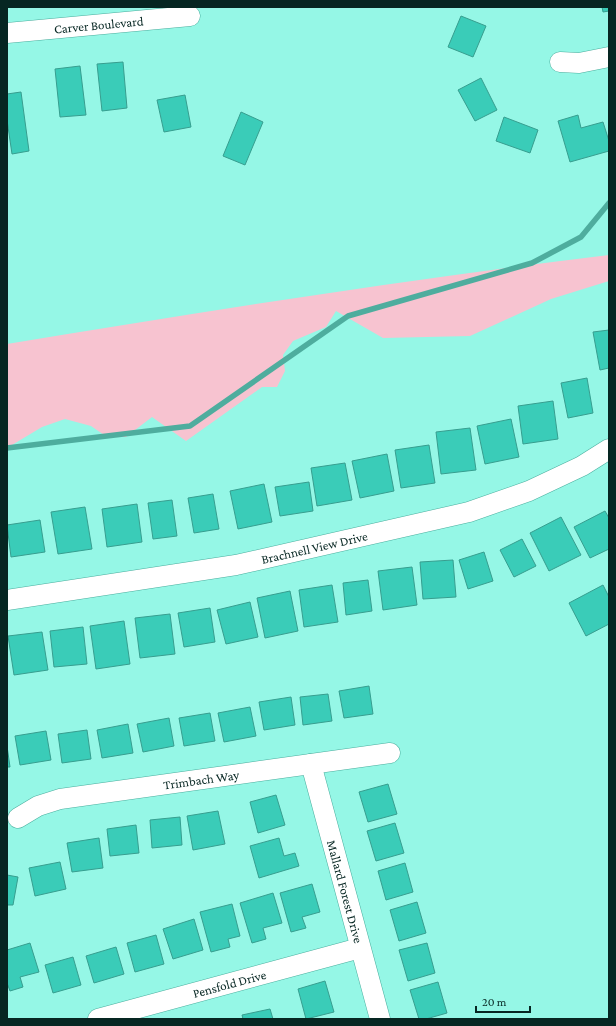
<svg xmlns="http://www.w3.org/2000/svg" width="616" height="1026" font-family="'Crimson Pro',serif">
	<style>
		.green { fill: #f7c3d0 }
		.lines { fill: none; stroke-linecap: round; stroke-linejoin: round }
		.stream { stroke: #4ead9e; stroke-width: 5.5 }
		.building { fill: #3accb8; stroke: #379e8f }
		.minor-casing { stroke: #4aae9e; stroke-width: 21 }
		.minor { stroke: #fff; stroke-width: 20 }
		.labels { text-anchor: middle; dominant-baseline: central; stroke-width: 4; stroke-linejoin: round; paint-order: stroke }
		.street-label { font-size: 13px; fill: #062622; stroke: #95f7e6 }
	</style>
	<rect width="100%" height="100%" fill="#95f7e6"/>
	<path class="green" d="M 609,255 L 609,281 L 551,299 L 470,336 L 383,338 L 336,311 L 326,327 L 293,341 L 283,355 L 285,371 L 277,387 L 262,387 L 186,441 L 152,417 L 126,437 L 107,437 L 91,426 L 65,419 L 42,427 L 7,448 L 7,344 C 207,311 408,279 609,255 Z"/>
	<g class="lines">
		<path class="stream" d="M 7,448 L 190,426 L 348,316 L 532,263 L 581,237 L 609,203"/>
	</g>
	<g class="building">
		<path d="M 602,7 L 609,7 L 609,11 L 603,12 Z"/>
		<path d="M 461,16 L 486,26 L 473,57 L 448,47 Z"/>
		<path d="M 123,62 L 127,108 L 102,111 L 97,64 Z"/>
		<path d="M 80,66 L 86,115 L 60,117 L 55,69 Z"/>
		<path d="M 481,78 L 497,110 L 475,121 L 458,90 Z"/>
		<path d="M 21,92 L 29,151 L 12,154 L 7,120 L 7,94 Z"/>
		<path d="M 185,95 L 191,127 L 164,132 L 157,100 Z"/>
		<path d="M 241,112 L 263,122 L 245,165 L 223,156 Z"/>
		<path d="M 578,115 L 581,128 L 603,122 L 609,141 L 609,151 L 570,162 L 558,121 Z"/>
		<path d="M 504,117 L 538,130 L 530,153 L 496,141 Z"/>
		<path d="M 609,330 L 609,368 L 600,370 L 593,332 Z"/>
		<path d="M 587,378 L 593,413 L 568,418 L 561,383 Z"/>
		<path d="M 553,401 L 558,439 L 523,444 L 518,406 Z"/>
		<path d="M 511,419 L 519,457 L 485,464 L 477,426 Z"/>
		<path d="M 470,428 L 476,470 L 441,474 L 436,432 Z"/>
		<path d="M 429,445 L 435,483 L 401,488 L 395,450 Z"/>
		<path d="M 387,454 L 394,491 L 360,498 L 352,461 Z"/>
		<path d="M 345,463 L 352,500 L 317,506 L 311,468 Z"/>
		<path d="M 309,482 L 313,511 L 280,516 L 275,487 Z"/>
		<path d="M 264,484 L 272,522 L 238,529 L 230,491 Z"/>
		<path d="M 213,494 L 219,529 L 194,533 L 188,498 Z"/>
		<path d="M 172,500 L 177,536 L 153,539 L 148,503 Z"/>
		<path d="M 137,504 L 142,542 L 107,547 L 102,509 Z"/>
		<path d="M 85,507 L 92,549 L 58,554 L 51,512 Z"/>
		<path d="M 605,511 L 609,518 L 609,549 L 590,558 L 574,527 Z"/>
		<path d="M 561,517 L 581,555 L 549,571 L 530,533 Z"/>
		<path d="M 40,520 L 45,552 L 11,557 L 7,525 Z"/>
		<path d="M 522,539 L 536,566 L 514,577 L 500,550 Z"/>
		<path d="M 484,552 L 493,581 L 468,589 L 459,560 Z"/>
		<path d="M 453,560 L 456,597 L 423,599 L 420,562 Z"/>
		<path d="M 412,567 L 417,605 L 383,610 L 378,571 Z"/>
		<path d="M 368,580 L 372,611 L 346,615 L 343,583 Z"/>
		<path d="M 332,585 L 338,622 L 304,627 L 299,590 Z"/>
		<path d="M 603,585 L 609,597 L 609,624 L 586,636 L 569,603 Z"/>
		<path d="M 290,591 L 298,631 L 265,638 L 257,598 Z"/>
		<path d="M 250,602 L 258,637 L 226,644 L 217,610 Z"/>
		<path d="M 210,608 L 215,642 L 184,647 L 178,613 Z"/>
		<path d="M 170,614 L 175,654 L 140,658 L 135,618 Z"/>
		<path d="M 124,621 L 130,664 L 96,669 L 90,626 Z"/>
		<path d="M 83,627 L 87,664 L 54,667 L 50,631 Z"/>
		<path d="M 42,632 L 48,670 L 14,675 L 8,636 Z"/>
		<path d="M 369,686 L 373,714 L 344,718 L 339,691 Z"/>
		<path d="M 328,694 L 332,721 L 303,725 L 300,697 Z"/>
		<path d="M 291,697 L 295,725 L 264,730 L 259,702 Z"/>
		<path d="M 250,707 L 256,736 L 224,742 L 218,713 Z"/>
		<path d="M 210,713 L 215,741 L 184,746 L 179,718 Z"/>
		<path d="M 169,718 L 174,746 L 143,752 L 137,724 Z"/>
		<path d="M 128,724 L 133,753 L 102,758 L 97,730 Z"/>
		<path d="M 87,730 L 91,759 L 62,763 L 58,734 Z"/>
		<path d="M 46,731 L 51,760 L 20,765 L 15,736 Z"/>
		<path d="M 7,746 L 10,767 L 7,767 Z"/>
		<path d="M 388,784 L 397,814 L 368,822 L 359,792 Z"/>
		<path d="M 276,795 L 285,825 L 258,833 L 250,802 Z"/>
		<path d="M 218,811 L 225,844 L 193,850 L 187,816 Z"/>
		<path d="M 180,817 L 182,845 L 152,848 L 150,820 Z"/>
		<path d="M 395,823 L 404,853 L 376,861 L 367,831 Z"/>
		<path d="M 136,825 L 139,853 L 110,856 L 107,829 Z"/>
		<path d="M 99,838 L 103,868 L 72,872 L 67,843 Z"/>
		<path d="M 279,838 L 284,856 L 295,853 L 299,866 L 259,878 L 250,846 Z"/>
		<path d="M 60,862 L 66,889 L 35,896 L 29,868 Z"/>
		<path d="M 405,863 L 413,892 L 386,900 L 378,871 Z"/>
		<path d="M 7,875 L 18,877 L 13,905 L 7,905 Z"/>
		<path d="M 312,884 L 320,912 L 302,917 L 306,928 L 291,932 L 280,893 Z"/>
		<path d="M 273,893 L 282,923 L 263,928 L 266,939 L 252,943 L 240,903 Z"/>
		<path d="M 417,902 L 426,933 L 399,941 L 390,910 Z"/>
		<path d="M 232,904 L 240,936 L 228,939 L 230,947 L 211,952 L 200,912 Z"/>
		<path d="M 194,919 L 203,950 L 173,959 L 163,929 Z"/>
		<path d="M 156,935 L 164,964 L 135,972 L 127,943 Z"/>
		<path d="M 30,943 L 39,972 L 20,977 L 23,987 L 10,991 L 7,983 L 7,950 Z"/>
		<path d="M 427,943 L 435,973 L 408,981 L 399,950 Z"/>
		<path d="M 116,947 L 124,974 L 94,983 L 86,956 Z"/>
		<path d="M 73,957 L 81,985 L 53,993 L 45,965 Z"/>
		<path d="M 325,981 L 334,1012 L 306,1019 L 298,989 Z"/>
		<path d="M 438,982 L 447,1013 L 426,1019 L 419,1019 L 410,990 Z"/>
		<path d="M 270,1009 L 273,1019 L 243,1019 L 242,1015 Z"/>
	</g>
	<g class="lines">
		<g class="minor-casing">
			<g id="minor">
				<path id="s1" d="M 7,33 L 190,16"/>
				<path d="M 560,62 L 579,63 L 609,57"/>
				<path id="s2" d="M 7,600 L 236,565 L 469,512 L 529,491 L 582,466 L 609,449"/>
				<path id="s3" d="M 311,764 L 380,1019"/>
				<path id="s4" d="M 18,818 L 38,806 L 60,799 L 390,753"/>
				<path id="s5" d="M 98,1019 L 360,948"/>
			</g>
		</g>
		<use href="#minor" class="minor"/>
	</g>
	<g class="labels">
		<g class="street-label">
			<text stroke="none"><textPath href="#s1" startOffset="92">Carver Boulevard</textPath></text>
			<text stroke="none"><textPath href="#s2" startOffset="312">Brachnell View Drive</textPath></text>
			<text stroke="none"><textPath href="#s4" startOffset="189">Trimbach Way</textPath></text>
			<text stroke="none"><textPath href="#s3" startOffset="132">Mallard Forest Drive</textPath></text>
			<text stroke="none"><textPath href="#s5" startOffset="136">Pensfold Drive</textPath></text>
		</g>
	</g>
	<rect width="616" height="1026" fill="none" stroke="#062622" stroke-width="16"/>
	<path d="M476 1006v6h54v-6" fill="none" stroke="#062622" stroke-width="2"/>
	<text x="482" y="1006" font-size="12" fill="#062622" stroke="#95f7e6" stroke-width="3" paint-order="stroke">20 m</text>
</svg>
